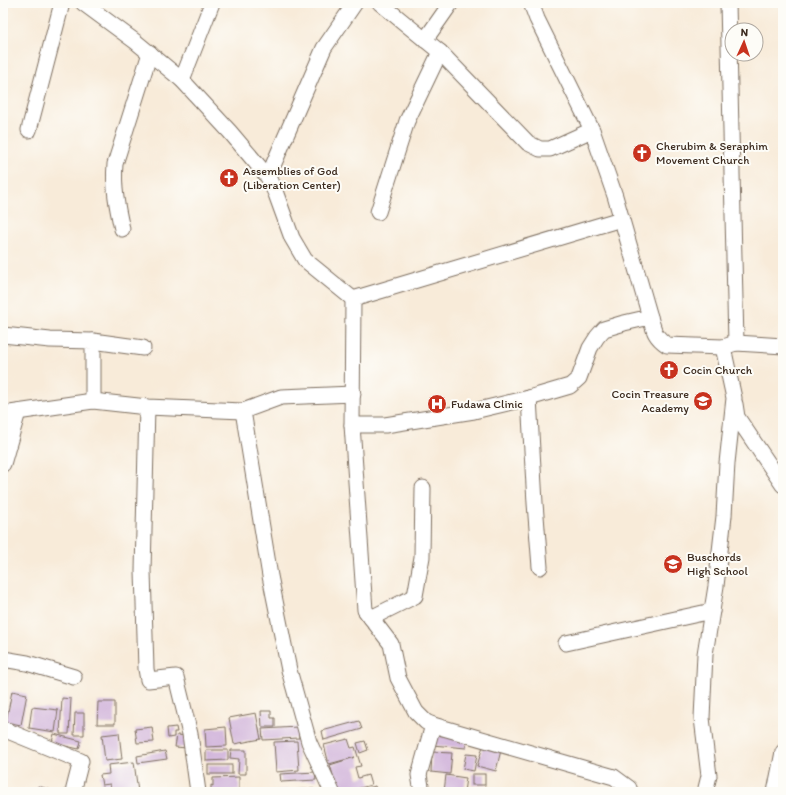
<svg xmlns="http://www.w3.org/2000/svg" width="786" height="795" font-family="Itim,sans-serif">
	<style>
		.building { fill: #d3b7dc }
		.lines { fill: none; stroke-linecap: round; stroke-linejoin: round }
		.minor-casing { stroke: #7d6e5f; stroke-width: 17 }
		.minor { stroke: #fff; stroke-width: 15 }
		.labels { text-anchor: middle; dominant-baseline: central; stroke-width: 4; stroke-linejoin: round; paint-order: stroke }
		.poi-label { font-size: 12px; fill: #3b2a1e; stroke: #fdfcf7; text-anchor: start }
	</style>
	<rect width="100%" height="100%" fill="#fdfcf7"/>
	<filter id="ink" filterUnits="userSpaceOnUse"><feTurbulence type="fractalNoise" baseFrequency=".025" numOctaves="2"/><feDisplacementMap in="SourceGraphic" scale="8" xChannelSelector="R" yChannelSelector="G"/><feConvolveMatrix kernelMatrix="1 2 1 2 8 2 1 2 1" color-interpolation-filters="sRGB"/></filter>
	<filter id="wash" filterUnits="userSpaceOnUse"><feTurbulence type="fractalNoise" baseFrequency=".012" numOctaves="4" result="noise"/><feDisplacementMap in="SourceGraphic" scale="16" xChannelSelector="R" yChannelSelector="G"/><feGaussianBlur stdDeviation="0.9" result="paint"/><feColorMatrix in="noise" values="0 0 0 0 0 0 0 0 0 0 0 0 0 0 0 0 0 1.4 0 .05"/><feComposite in="paint" operator="in"/></filter>
	<g filter="url(#wash)">
		<rect width="100%" height="100%" fill="#f8ebd9"/>
		<g id="blocks">
			<g class="building">
				<path d="M 12,691 L 27,694 L 21,725 L 6,722 Z"/>
				<path d="M 62,698 L 71,699 L 69,734 L 60,734 Z"/>
				<path d="M 98,702 L 115,702 L 115,724 L 97,724 Z"/>
				<path d="M 32,707 L 58,710 L 55,732 L 29,728 Z"/>
				<path d="M 261,711 L 271,711 L 271,718 L 275,718 L 275,727 L 262,727 Z"/>
				<path d="M 75,713 L 84,713 L 84,735 L 74,735 Z"/>
				<path d="M 256,713 L 261,739 L 234,744 L 229,718 Z"/>
				<path d="M 359,721 L 362,729 L 324,740 L 322,731 Z"/>
				<path d="M 152,727 L 154,742 L 137,743 L 135,729 Z"/>
				<path d="M 176,727 L 177,732 L 174,732 L 174,737 L 168,738 L 167,728 Z"/>
				<path d="M 226,727 L 227,746 L 206,747 L 205,729 Z"/>
				<path d="M 298,727 L 299,738 L 263,740 L 262,729 Z"/>
				<path d="M 119,733 L 122,759 L 105,761 L 102,735 Z"/>
				<path d="M 54,734 L 81,741 L 79,749 L 61,745 L 60,748 L 51,746 Z"/>
				<path d="M 177,735 L 188,736 L 187,748 L 175,747 Z"/>
				<path d="M 433,735 L 467,738 L 466,748 L 432,745 Z"/>
				<path d="M 348,739 L 351,748 L 355,747 L 361,766 L 355,767 L 358,778 L 368,775 L 371,785 L 346,792 L 338,792 L 330,765 L 355,757 L 329,764 L 324,745 Z"/>
				<path d="M 297,741 L 299,770 L 276,772 L 274,742 Z"/>
				<path d="M 365,741 L 368,750 L 360,753 L 357,743 Z"/>
				<path d="M 483,746 L 501,750 L 496,771 L 477,766 Z"/>
				<path d="M 206,750 L 228,750 L 228,760 L 206,761 Z"/>
				<path d="M 231,750 L 246,750 L 246,774 L 238,774 L 239,759 L 230,758 Z"/>
				<path d="M 165,751 L 167,759 L 138,763 L 137,756 Z"/>
				<path d="M 432,752 L 452,753 L 450,774 L 431,772 Z"/>
				<path d="M 466,754 L 477,755 L 474,771 L 463,769 Z"/>
				<path d="M 134,762 L 138,792 L 111,792 L 110,784 L 102,785 L 100,775 L 109,774 L 108,765 Z"/>
				<rect x="208" y="765" width="24" height="9"/>
				<path d="M 315,772 L 316,780 L 281,782 L 280,774 Z"/>
				<rect x="472" y="774" width="13" height="11"/>
				<path d="M 446,775 L 466,778 L 464,792 L 444,792 Z"/>
				<path d="M 239,777 L 239,790 L 234,790 L 234,792 L 211,792 L 211,785 L 213,786 L 213,778 Z"/>
				<path d="M 38,786 L 58,792 L 36,792 Z"/>
				<path d="M 375,786 L 377,792 L 356,792 Z"/>
				<path d="M 314,789 L 314,792 L 278,792 L 278,790 Z"/>
			</g>
		</g>
	</g>
	<g filter="url(#ink)">
		<use href="#blocks" fill-opacity="0" stroke="#7d6e5f" stroke-width="1"/>
		<g class="lines">
			<g class="minor-casing">
				<g id="minor">
					<path d="M 83,3 L 136,42 L 182,80 L 230,132 L 268,177 L 276,194 L 292,238 L 305,260 L 353,299"/>
					<path d="M 380,3 L 440,52 L 528,143 L 540,149 L 550,149 L 592,130"/>
					<path d="M 531,3 L 537,19 L 592,130 L 615,196 L 650,317"/>
					<path d="M 728,3 L 736,343"/>
					<path d="M 425,40 L 451,3"/>
					<path d="M 182,80 L 212,3"/>
					<path d="M 29,130 L 62,3"/>
					<path d="M 268,177 L 324,48 L 355,3"/>
					<path d="M 378,212 L 407,121 L 440,52"/>
					<path d="M 122,229 C 117,207 113,187 115,164 L 150,53"/>
					<path d="M 353,299 L 352,425 L 365,610 L 391,644 L 398,678 L 416,712 L 426,722 L 433,725 L 614,777 L 629,788 L 630,792"/>
					<path d="M 353,299 L 621,219"/>
					<path d="M 3,335 L 50,340 L 93,341 L 93,401"/>
					<path d="M 93,341 L 143,348"/>
					<path d="M 529,398 L 535,503 L 540,567"/>
					<path d="M 735,404 L 737,417 L 783,485"/>
					<path d="M 147,407 L 143,571 L 146,669 L 148,680 L 176,677 L 190,734 L 198,792"/>
					<path d="M 243,411 L 270,576 L 289,670 L 309,742 L 332,792"/>
					<path d="M 3,414 L 93,401 L 147,407 L 243,411 L 281,397 L 353,394"/>
					<path d="M 352,425 L 385,425 L 474,411 L 529,398 L 570,386 L 579,378 L 590,348 L 597,337 L 604,329 L 624,323 L 650,317 C 654,331 655,337 667,345 L 723,347 L 736,343 L 783,346"/>
					<path d="M 3,464 L 18,412"/>
					<path d="M 371,618 L 415,596 L 422,557 L 423,488"/>
					<path d="M 566,643 L 712,611"/>
					<path d="M 3,659 L 27,663 L 74,677"/>
					<path d="M 3,729 L 81,761 L 73,792"/>
					<path d="M 422,792 L 419,775 L 433,725"/>
					<path d="M 705,792 L 709,776 L 702,718 L 705,654 L 716,586 L 724,516 L 727,463 L 734,398 L 723,347"/>
					<path d="M 775,792 L 783,752"/>
				</g>
			</g>
			<use href="#minor" class="minor"/>
		</g>
	</g>
	<defs>
		<g id="church-disc" transform="scale(1)"><circle r="9.5" fill="#c8321e" stroke="#fdfcf7"/><path d="M-1.2-6h2.4v3.5h3.3v2.4h-3.3V6h-2.4V-.1h-3.3v-2.4h3.3Z" fill="#fff"/></g>
		<g id="school-disc" transform="scale(1)"><circle r="9.5" fill="#c8321e" stroke="#fdfcf7"/><path d="M0-5L7-2L0 1L-7-2ZM-4 1L0 2.5L4 1V4Q0 6-4 4Z" fill="#fff"/></g>
		<g id="hospital-disc" transform="scale(1)"><circle r="9.5" fill="#c8321e" stroke="#fdfcf7"/><path d="M-5-5h3v3.5h4V-5h3V5h-3V1.5h-4V5h-3Z" fill="#fff"/></g>
	</defs>
	<g fill-rule="evenodd">
		<use href="#church-disc" x="642" y="153"/>
		<use href="#church-disc" x="229" y="178"/>
		<use href="#church-disc" x="669" y="370"/>
		<use href="#school-disc" x="703" y="401"/>
		<use href="#hospital-disc" x="437" y="404"/>
		<use href="#school-disc" x="673" y="564"/>
	</g>
	<g class="labels">
		<g class="poi-label">
			<text x="656" y="146">Cherubim &amp; Seraphim<tspan x="656" dy="14">Movement Church</tspan></text>
			<text x="243" y="171">Assemblies of God<tspan x="243" dy="14">(Liberation Center)</tspan></text>
			<text x="683" y="370">Cocin Church</text>
			<text x="689" y="394" text-anchor="end">Cocin Treasure<tspan x="689" dy="14">Academy</tspan></text>
			<text x="451" y="404">Fudawa Clinic</text>
			<text x="687" y="557">Buschords<tspan x="687" dy="14">High School</tspan></text>
		</g>
	</g>
	<rect width="786" height="795" fill="none" stroke="#fdfcf7" stroke-width="16"/>
	<g transform="translate(744 42) rotate(3)"><circle r="19" fill="#fdfcf7" stroke="#afa8a0"/>
	<path d="M0-3L7 15L0 10L-7 15Z" fill="#c8321e"/>
	<text y="-6" font-size="11" font-weight="bold" text-anchor="middle" fill="#3b2a1e">N</text>
	</g>
</svg>
